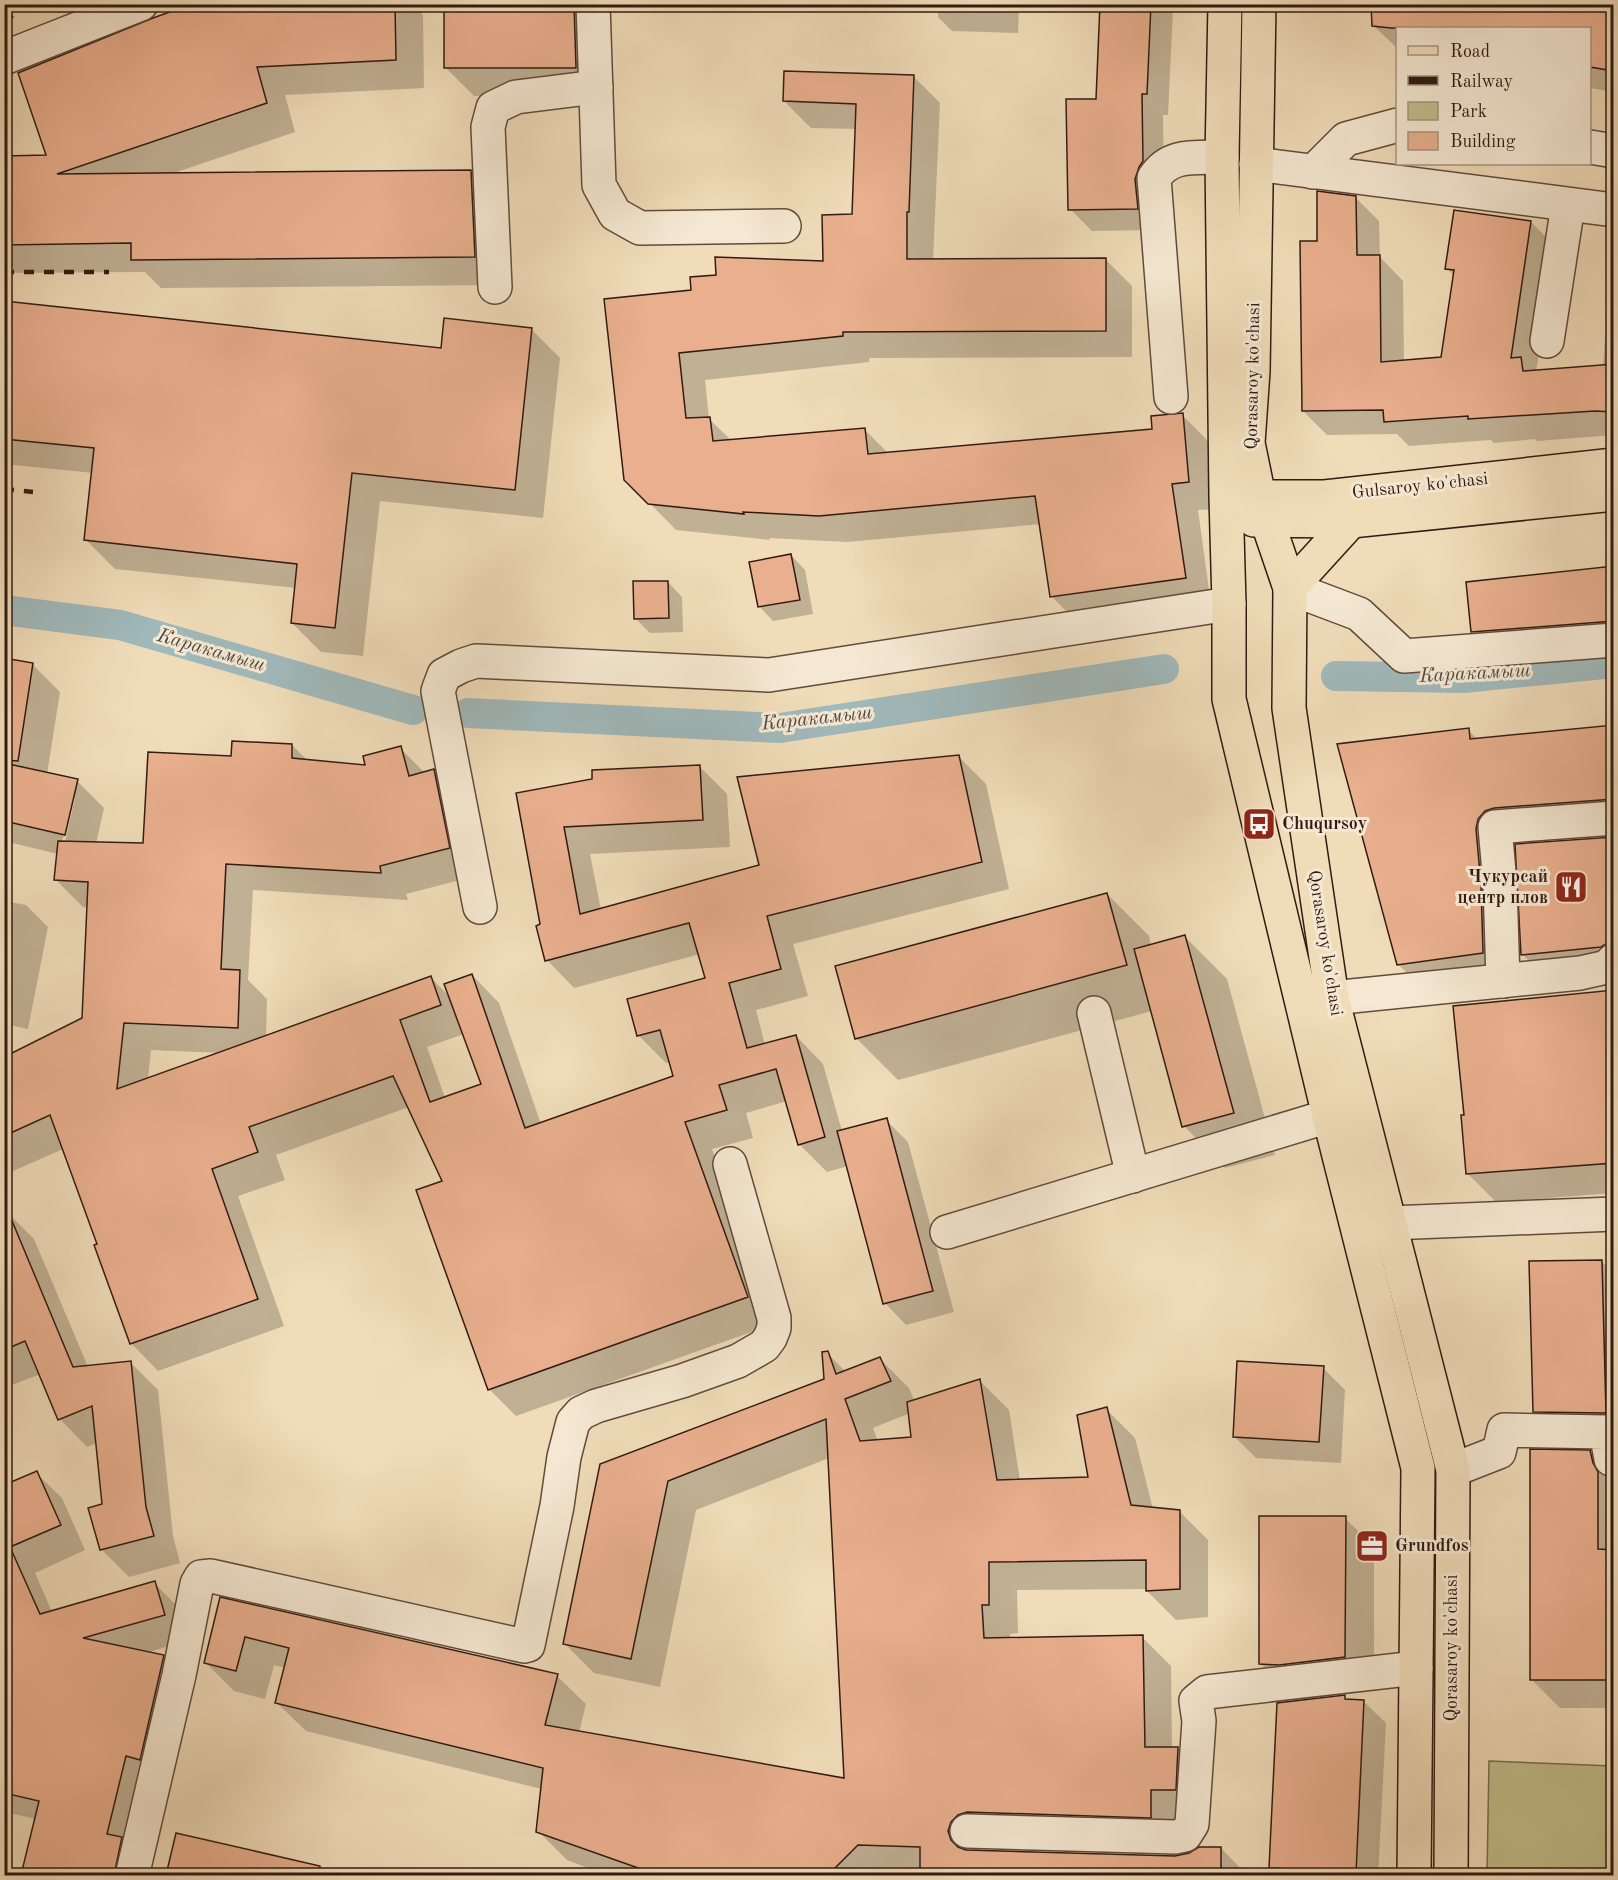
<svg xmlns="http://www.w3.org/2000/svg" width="1618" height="1880" font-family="'Old Standard TT',serif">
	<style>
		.green { fill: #c2be8a; stroke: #7a6c4e; stroke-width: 1.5 }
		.shadow { fill: #0003; fill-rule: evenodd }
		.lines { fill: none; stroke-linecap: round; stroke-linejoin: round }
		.canal { stroke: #a0b9bb; stroke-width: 30 }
		.building { fill: #e9af8e; stroke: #311b12; stroke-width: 1.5 }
		.minor-casing { stroke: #614b3c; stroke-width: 36 }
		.major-casing { stroke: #311b12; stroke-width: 36 }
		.minor { stroke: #f5e8d2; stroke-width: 33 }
		.major { stroke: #f0dcb9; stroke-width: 33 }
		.rail { stroke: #311b12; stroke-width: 4.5; stroke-dasharray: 10 10; stroke-linecap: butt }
		.labels { text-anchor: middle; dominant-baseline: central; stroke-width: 6; stroke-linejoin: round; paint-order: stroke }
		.street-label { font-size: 18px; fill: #311b12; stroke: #f5e8d2 }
		.poi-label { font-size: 18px; font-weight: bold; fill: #311b12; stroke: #f5e8d2; text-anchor: start }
		.water-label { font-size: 20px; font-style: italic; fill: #524a45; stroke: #f5e8d2 }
	</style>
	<rect width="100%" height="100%" fill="#f0dcb9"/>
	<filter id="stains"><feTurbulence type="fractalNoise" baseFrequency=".00333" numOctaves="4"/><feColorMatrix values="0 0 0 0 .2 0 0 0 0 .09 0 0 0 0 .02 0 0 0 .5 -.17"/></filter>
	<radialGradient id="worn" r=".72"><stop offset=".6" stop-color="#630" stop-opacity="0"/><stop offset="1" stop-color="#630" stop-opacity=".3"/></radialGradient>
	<path class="green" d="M 1489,1761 L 1613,1766 L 1613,1875 L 1487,1875 Z"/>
	<g class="shadow">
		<path d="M 197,4 L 413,4 L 423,15 L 424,88 L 285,95 L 295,132 L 171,174 L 470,171 L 499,200 L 503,285 L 161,288 L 145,272 L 4,273 L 4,157 L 48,157 Z"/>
		<path d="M 445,4 L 603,4 L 611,13 L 611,18 L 605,24 L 605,96 L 474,96 L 445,67 Z"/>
		<path d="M 938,4 L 1018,4 L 1019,6 L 1018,33 L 952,31 L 938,17 Z"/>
		<path d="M 1101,4 L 1169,4 L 1173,9 L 1168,115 L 1163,115 L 1164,184 L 1159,230 L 1092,231 L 1070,209 L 1098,100 Z"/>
		<path d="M 1614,4 L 1614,92 L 1590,88 L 1590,28 L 1398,28 L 1398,49 L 1373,25 Z"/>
		<path d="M 913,76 L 940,103 L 933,260 L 1105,259 L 1132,286 L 1132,357 L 869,358 L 869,362 L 705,380 L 709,419 L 732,441 L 864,429 L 889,454 L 1154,431 L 1182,415 L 1209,442 L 1215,509 L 1198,510 L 1211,604 L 1078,623 L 1051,596 L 1041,524 L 847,542 L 769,538 L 770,540 L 676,530 L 626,479 L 693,291 L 824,262 L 854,216 L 857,129 L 811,128 L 784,101 Z"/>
		<path d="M 1355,197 L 1379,221 L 1380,257 L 1403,281 L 1404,362 L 1442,359 L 1454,276 L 1447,268 L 1531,222 L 1555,246 L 1536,372 L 1603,366 L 1605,337 L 1614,337 L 1614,435 L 1537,441 L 1535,439 L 1494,443 L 1491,440 L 1409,446 L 1397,434 L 1327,435 L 1303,411 L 1319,242 Z"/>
		<path d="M 4,302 L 442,350 L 531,329 L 560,358 L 543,518 L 380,501 L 363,656 L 321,652 L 292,623 L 296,588 L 115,569 L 86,540 L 93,473 L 4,464 Z"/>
		<path d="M 791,555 L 805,570 L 813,614 L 773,621 L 759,606 Z"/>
		<path d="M 1614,568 L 1614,653 L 1502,660 L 1473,631 Z"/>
		<path d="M 668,582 L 682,597 L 683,632 L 650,633 L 635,618 Z"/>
		<path d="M 4,660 L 32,664 L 60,692 L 47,774 L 77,781 L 104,808 L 96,844 L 145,845 L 232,758 L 292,745 L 308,761 L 367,767 L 400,748 L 425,773 L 434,771 L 461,798 L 476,876 L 406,894 L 408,900 L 253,890 L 248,980 L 267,999 L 266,1037 L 431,978 L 452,999 L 472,975 L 499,1003 L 541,1124 L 675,1077 L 670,1062 L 666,1063 L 638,1035 L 707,979 L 700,954 L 574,988 L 547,960 L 518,794 L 699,766 L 727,794 L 730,847 L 590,854 L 601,910 L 761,866 L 958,756 L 986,784 L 1009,889 L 793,944 L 808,996 L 756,1010 L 765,1045 L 796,1036 L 823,1064 L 842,1131 L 886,1120 L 908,1142 L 954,1312 L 906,1325 L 885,1303 L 848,1166 L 827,1172 L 799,1144 L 787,1101 L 746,1113 L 753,1138 L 712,1149 L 774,1324 L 516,1416 L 489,1389 L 444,1182 L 409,1107 L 276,1155 L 285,1180 L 238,1196 L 284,1326 L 158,1371 L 131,1343 L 99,1245 L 63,1149 L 4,1175 L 4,1059 L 84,1019 L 88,908 L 83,907 L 56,880 L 58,854 L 4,841 ZM 72,798 L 75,798 L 65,842 L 62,842 ZM 464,1034 L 483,1085 L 445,1098 L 427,1047 ZM 151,1050 L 221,1053 L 148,1079 Z"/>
		<path d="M 1614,727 L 1614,830 L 1513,840 L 1512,981 L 1427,993 L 1398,964 L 1468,730 L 1478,740 Z"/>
		<path d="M 1614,838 L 1614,977 L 1551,983 L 1522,954 Z"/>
		<path d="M 1107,894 L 1149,936 L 1151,946 L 1185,937 L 1227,979 L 1275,1155 L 1225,1168 L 1184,1126 L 1152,1011 L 898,1080 L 856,1038 Z"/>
		<path d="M 4,901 L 26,905 L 48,927 L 28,1029 L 4,1024 Z"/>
		<path d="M 1614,985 L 1614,1193 L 1496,1202 L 1467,1173 L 1612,992 L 1611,987 Z"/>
		<path d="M 7,1212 L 34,1239 L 88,1367 L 131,1363 L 158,1390 L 173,1536 L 180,1563 L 129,1577 L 101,1549 L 103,1506 L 97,1443 L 87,1447 L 60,1419 L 41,1374 L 4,1388 L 4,1213 Z"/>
		<path d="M 1601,1261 L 1614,1273 L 1614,1438 L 1560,1437 L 1534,1411 Z"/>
		<path d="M 827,1353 L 846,1372 L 880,1359 L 909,1388 L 915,1402 L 980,1381 L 1009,1410 L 1020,1481 L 1089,1478 L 1106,1409 L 1135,1438 L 1153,1509 L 1179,1511 L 1208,1540 L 1208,1617 L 1176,1620 L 1147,1591 L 1147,1589 L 1017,1590 L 1018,1633 L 1010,1634 L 1010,1639 L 1142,1637 L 1171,1666 L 1172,1748 L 1178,1748 L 1207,1777 L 1180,1846 L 988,1843 L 978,1852 L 1176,1857 L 1221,1848 L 1248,1876 L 923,1876 L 887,1873 L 885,1876 L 609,1876 L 567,1860 L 538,1831 L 542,1789 L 306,1731 L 277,1703 L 286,1668 L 274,1665 L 265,1699 L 234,1691 L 205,1662 L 221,1599 L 557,1676 L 586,1704 L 579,1733 L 846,1779 L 829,1458 L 696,1510 L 660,1687 L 594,1673 L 565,1644 L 601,1465 L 825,1380 ZM 910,1413 L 913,1439 L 878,1441 L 873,1428 Z"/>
		<path d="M 1323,1368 L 1345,1390 L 1341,1463 L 1256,1458 L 1234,1436 Z"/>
		<path d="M 1590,1452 L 1614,1476 L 1614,1708 L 1560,1708 L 1531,1679 Z"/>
		<path d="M 36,1473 L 62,1498 L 85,1550 L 35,1573 L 52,1612 L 154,1583 L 180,1609 L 189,1640 L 146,1653 L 163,1656 L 189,1682 L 144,1876 L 23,1876 L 36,1819 L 4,1812 L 4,1487 Z"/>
		<path d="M 1345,1518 L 1374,1547 L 1374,1686 L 1289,1692 L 1260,1663 Z"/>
		<path d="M 1345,1697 L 1349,1701 L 1364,1702 L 1386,1723 L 1378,1876 L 1274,1876 L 1274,1871 L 1271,1867 Z"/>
		<path d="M 177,1835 L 355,1876 L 168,1876 Z"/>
	</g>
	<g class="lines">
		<g class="canal">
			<path d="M 4,610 L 120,625 L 413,710"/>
			<path d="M 1336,676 L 1463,678 L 1614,663"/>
			<path d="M 468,713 L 780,728 L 1164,669"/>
		</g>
	</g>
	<g class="building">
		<path d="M 192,4 L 395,4 L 396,60 L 257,67 L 267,103 L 57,174 L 471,170 L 475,257 L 131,260 L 131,243 L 4,245 L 4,156 L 46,155 L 18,73 L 153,18 Z"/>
		<path d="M 444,4 L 574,4 L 576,68 L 444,68 Z"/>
		<path d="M 1100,4 L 1151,4 L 1147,94 L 1142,94 L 1143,161 L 1139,167 L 1135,179 L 1138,209 L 1068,210 L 1066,99 L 1096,99 Z"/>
		<path d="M 1371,4 L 1614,4 L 1614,71 L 1590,67 L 1590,28 L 1391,28 L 1372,26 Z"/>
		<path d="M 784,71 L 914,75 L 909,212 L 907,212 L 907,259 L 1106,258 L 1106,331 L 843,332 L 843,336 L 679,353 L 686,418 L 710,417 L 713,441 L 865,428 L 868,454 L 1152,429 L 1151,416 L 1183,413 L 1189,482 L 1172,484 L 1186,578 L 1050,597 L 1035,496 L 819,516 L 743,512 L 744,514 L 648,504 L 624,480 L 604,299 L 691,290 L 690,277 L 716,275 L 715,257 L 823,261 L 822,215 L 852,214 L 856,104 L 783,101 Z"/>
		<path d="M 1317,191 L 1356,196 L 1357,255 L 1380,255 L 1381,362 L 1441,357 L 1454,270 L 1445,269 L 1454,210 L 1531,221 L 1511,358 L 1521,357 L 1523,371 L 1614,364 L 1614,412 L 1595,411 L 1468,419 L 1468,416 L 1384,422 L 1383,410 L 1302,411 L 1300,241 L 1317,241 Z"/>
		<path d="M 4,301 L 441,348 L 444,318 L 532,328 L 515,490 L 352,473 L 335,628 L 291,623 L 297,564 L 84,540 L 94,448 L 4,439 Z"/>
		<path d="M 791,554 L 800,600 L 758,607 L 749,562 Z"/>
		<path d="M 1614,566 L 1614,621 L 1471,632 L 1466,582 Z"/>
		<path d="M 633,581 L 668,581 L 669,618 L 634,619 Z"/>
		<path d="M 4,658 L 33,663 L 18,761 L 4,760 Z"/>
		<path d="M 1614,725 L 1614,799 L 1494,808 L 1485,811 L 1478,819 L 1476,829 L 1481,885 L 1483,953 L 1397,965 L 1337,744 L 1469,728 L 1470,739 Z"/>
		<path d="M 232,741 L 292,744 L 292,758 L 365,765 L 363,756 L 401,746 L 409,776 L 434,769 L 450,848 L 380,866 L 381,873 L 226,864 L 221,969 L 240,970 L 238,1028 L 124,1023 L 117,1089 L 431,976 L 441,1005 L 400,1020 L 430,1102 L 481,1084 L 444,984 L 472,974 L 525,1128 L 673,1076 L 660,1030 L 637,1036 L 627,999 L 705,978 L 689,923 L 545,961 L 536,926 L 540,924 L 516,793 L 592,779 L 592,770 L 700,765 L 703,820 L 564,827 L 580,914 L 759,865 L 737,777 L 959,755 L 982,862 L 767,916 L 781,969 L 729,983 L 747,1048 L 796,1035 L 825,1137 L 798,1145 L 776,1069 L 719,1085 L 727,1110 L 685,1122 L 748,1297 L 488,1390 L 416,1190 L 442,1181 L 393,1076 L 249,1127 L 258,1152 L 212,1169 L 258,1299 L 130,1344 L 94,1245 L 97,1244 L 50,1115 L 4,1136 L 4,1057 L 82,1018 L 88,882 L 54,880 L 58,841 L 143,843 L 148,752 L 231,756 Z"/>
		<path d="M 4,763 L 78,779 L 65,835 L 4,821 Z"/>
		<path d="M 1614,837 L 1614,862 L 1610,862 L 1614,903 L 1614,942 L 1609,942 L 1601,947 L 1521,955 L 1515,844 Z"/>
		<path d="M 1107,893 L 1127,965 L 855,1039 L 835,966 Z"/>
		<path d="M 1185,935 L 1234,1113 L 1182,1127 L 1134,949 Z"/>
		<path d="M 1614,990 L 1614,1163 L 1466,1174 L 1461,1115 L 1464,1115 L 1453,1006 Z"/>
		<path d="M 887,1118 L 933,1291 L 883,1304 L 837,1131 Z"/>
		<path d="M 5,1204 L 73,1367 L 131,1361 L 146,1507 L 154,1536 L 100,1550 L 88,1508 L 102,1504 L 92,1406 L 58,1420 L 25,1341 L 4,1350 Z"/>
		<path d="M 1602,1260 L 1606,1413 L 1533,1412 L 1529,1261 Z"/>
		<path d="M 828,1351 L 836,1374 L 880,1357 L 891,1381 L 845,1399 L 860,1441 L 911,1437 L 907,1402 L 980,1379 L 997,1480 L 1088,1477 L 1077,1415 L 1107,1407 L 1131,1505 L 1180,1510 L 1180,1589 L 1146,1591 L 1146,1560 L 989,1562 L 989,1605 L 982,1605 L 984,1638 L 1143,1635 L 1145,1747 L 1178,1747 L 1176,1790 L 1151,1790 L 1151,1818 L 967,1812 L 958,1815 L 951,1822 L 948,1831 L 951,1840 L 958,1847 L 966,1850 L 1175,1856 L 1189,1853 L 1199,1847 L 1221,1847 L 1221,1875 L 920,1875 L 920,1847 L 858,1845 L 828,1875 L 658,1875 L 536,1832 L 543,1768 L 275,1703 L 289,1648 L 245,1637 L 236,1671 L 204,1663 L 220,1597 L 558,1674 L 545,1725 L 844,1778 L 826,1419 L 668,1481 L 631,1659 L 563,1644 L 600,1464 L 824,1379 L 822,1352 Z"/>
		<path d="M 1237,1361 L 1324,1366 L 1319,1442 L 1233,1437 Z"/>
		<path d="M 1530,1449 L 1590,1450 L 1593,1463 L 1598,1472 L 1598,1549 L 1614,1550 L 1614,1680 L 1530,1680 Z"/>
		<path d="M 37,1471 L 61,1525 L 10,1547 L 40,1614 L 155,1581 L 165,1615 L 83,1638 L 164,1655 L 140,1760 L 126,1756 L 107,1834 L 122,1837 L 114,1875 L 21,1875 L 39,1801 L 4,1793 L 4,1485 Z"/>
		<path d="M 1259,1516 L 1346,1516 L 1345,1657 L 1279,1665 L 1259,1664 Z"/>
		<path d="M 1345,1695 L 1345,1699 L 1364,1700 L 1356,1873 L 1269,1868 L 1277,1703 Z"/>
		<path d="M 176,1833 L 320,1866 L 319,1875 L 166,1875 Z"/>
	</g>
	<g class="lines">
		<g class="minor-casing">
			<g id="minor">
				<path d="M 593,4 L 599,185 L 615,214 L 640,228 L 784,226"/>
				<path d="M 4,58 L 141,4"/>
				<path d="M 1590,147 L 1614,151"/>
				<path d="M 1256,164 L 1614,210"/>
				<path d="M 1313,172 L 1346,139 L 1398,125"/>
				<path d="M 495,287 L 488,127 L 493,108 L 516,97 L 596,87"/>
				<path d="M 1547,341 L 1568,205"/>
				<path d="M 1171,397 L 1154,178 C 1170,153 1195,158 1222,157"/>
				<path d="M 1290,588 L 1359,614 L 1404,656 L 1614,640"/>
				<path d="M 480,907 L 438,691 L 444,675 L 461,666 L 476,661 L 769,675 L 1229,604"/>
				<path d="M 1503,981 L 1500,884 L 1495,827 L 1614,818"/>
				<path d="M 1332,998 L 1580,973 L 1607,967 L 1614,960"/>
				<path d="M 1094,1013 L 1133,1176"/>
				<path d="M 1363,1228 L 1390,1223 L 1614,1214"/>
				<path d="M 947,1232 L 1329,1116"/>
				<path d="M 1453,1470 L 1499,1452 L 1504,1430 L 1606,1432 L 1611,1459 L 1614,1459"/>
				<path d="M 967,1831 L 1176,1837 L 1185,1835 L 1192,1824 L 1199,1721 L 1196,1701 L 1207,1692 L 1416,1668"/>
				<path d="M 132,1876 L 179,1675 L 197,1584 L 201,1577 L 211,1576 L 524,1646 L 528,1645 L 557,1506 L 564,1457 L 573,1422 L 581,1413 L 596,1406 L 682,1381 L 738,1361 L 764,1346 L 770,1338 L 774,1328 L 774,1318 L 730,1164"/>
			</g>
		</g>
		<g class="major-casing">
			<g id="major">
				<path d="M 1225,4 L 1222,157 L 1226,497 L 1229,604 L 1229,699 L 1329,1116 L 1418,1468 L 1414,1876"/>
				<path d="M 1259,4 L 1253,371 L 1248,443 L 1259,497 L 1290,588 L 1289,708 L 1332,998 L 1453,1470 L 1451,1876"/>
				<path d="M 1239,497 L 1325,497 L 1614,465"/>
				<path d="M 1254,520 L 1351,521 L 1614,494"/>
				<path d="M 1290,588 L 1351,521"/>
			</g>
		</g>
		<use href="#minor" class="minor"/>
		<use href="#major" class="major"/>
		<g class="rail">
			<path d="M 4,20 L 33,4"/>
			<path d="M 4,272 L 109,272"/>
			<path d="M 4,489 L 33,492"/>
		</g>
	</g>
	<defs>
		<g id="bus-square" transform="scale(1.725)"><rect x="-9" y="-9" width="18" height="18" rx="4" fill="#8f2418" stroke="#f5e8d2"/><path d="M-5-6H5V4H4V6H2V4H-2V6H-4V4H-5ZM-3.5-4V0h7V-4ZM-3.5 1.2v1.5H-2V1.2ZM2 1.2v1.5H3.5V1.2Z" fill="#fff"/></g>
		<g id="restaurant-square" transform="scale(1.725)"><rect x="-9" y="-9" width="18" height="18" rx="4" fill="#8f2418" stroke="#f5e8d2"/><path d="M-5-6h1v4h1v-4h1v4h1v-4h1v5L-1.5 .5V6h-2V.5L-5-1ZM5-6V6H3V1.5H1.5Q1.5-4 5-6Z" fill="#fff"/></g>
		<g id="office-square" transform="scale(1.725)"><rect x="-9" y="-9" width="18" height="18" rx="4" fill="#8f2418" stroke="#f5e8d2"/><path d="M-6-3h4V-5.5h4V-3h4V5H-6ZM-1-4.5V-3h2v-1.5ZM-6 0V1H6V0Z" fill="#fff"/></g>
	</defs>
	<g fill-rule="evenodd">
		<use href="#bus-square" x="1259" y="824"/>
		<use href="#restaurant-square" x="1571" y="887"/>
		<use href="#office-square" x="1372" y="1546"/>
	</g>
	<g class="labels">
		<g class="street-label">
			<text transform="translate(1253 376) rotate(-89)">Qorasaroy ko'chasi</text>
			<text transform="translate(1420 486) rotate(-6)">Gulsaroy ko'chasi</text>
			<text transform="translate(1325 943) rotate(81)">Qorasaroy ko'chasi</text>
			<text transform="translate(1452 1648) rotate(-90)">Qorasaroy ko'chasi</text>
		</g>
		<g class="poi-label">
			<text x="1282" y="824">Chuqursoy</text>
			<text x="1548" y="877" text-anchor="end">Чукурсай<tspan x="1548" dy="21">центр плов</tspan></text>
			<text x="1395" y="1546">Grundfos</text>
		</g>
		<g class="water-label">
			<text transform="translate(211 651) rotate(16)">Каракамыш</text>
			<text transform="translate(1475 674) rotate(-3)">Каракамыш</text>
			<text transform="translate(817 719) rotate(-6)">Каракамыш</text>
		</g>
	</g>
	<rect width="1618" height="1880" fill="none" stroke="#f0dcb9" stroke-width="24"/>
	<rect x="6" y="6" width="1606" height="1868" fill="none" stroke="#311b12" stroke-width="3"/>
	<rect x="12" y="12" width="1594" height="1856" fill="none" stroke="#311b12" stroke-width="1.5"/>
	<rect x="1396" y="27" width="195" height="138" fill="#f5e8d2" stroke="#a79685" stroke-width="1.5"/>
	<rect x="1408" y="46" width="30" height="9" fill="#f0dcb9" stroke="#a79685" stroke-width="1.5"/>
	<text x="1450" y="57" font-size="18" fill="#311b12">Road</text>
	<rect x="1408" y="76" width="30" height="9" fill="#311b12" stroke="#a79685" stroke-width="1.5"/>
	<text x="1450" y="87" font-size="18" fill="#311b12">Railway</text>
	<rect x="1408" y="102" width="30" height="18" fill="#c2be8a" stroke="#a79685" stroke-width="1.5"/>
	<text x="1450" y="117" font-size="18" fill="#311b12">Park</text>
	<rect x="1408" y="132" width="30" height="18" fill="#e9af8e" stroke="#a79685" stroke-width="1.5"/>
	<text x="1450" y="147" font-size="18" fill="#311b12">Building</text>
	<rect width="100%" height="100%" filter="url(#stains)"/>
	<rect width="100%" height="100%" fill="url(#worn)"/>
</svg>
